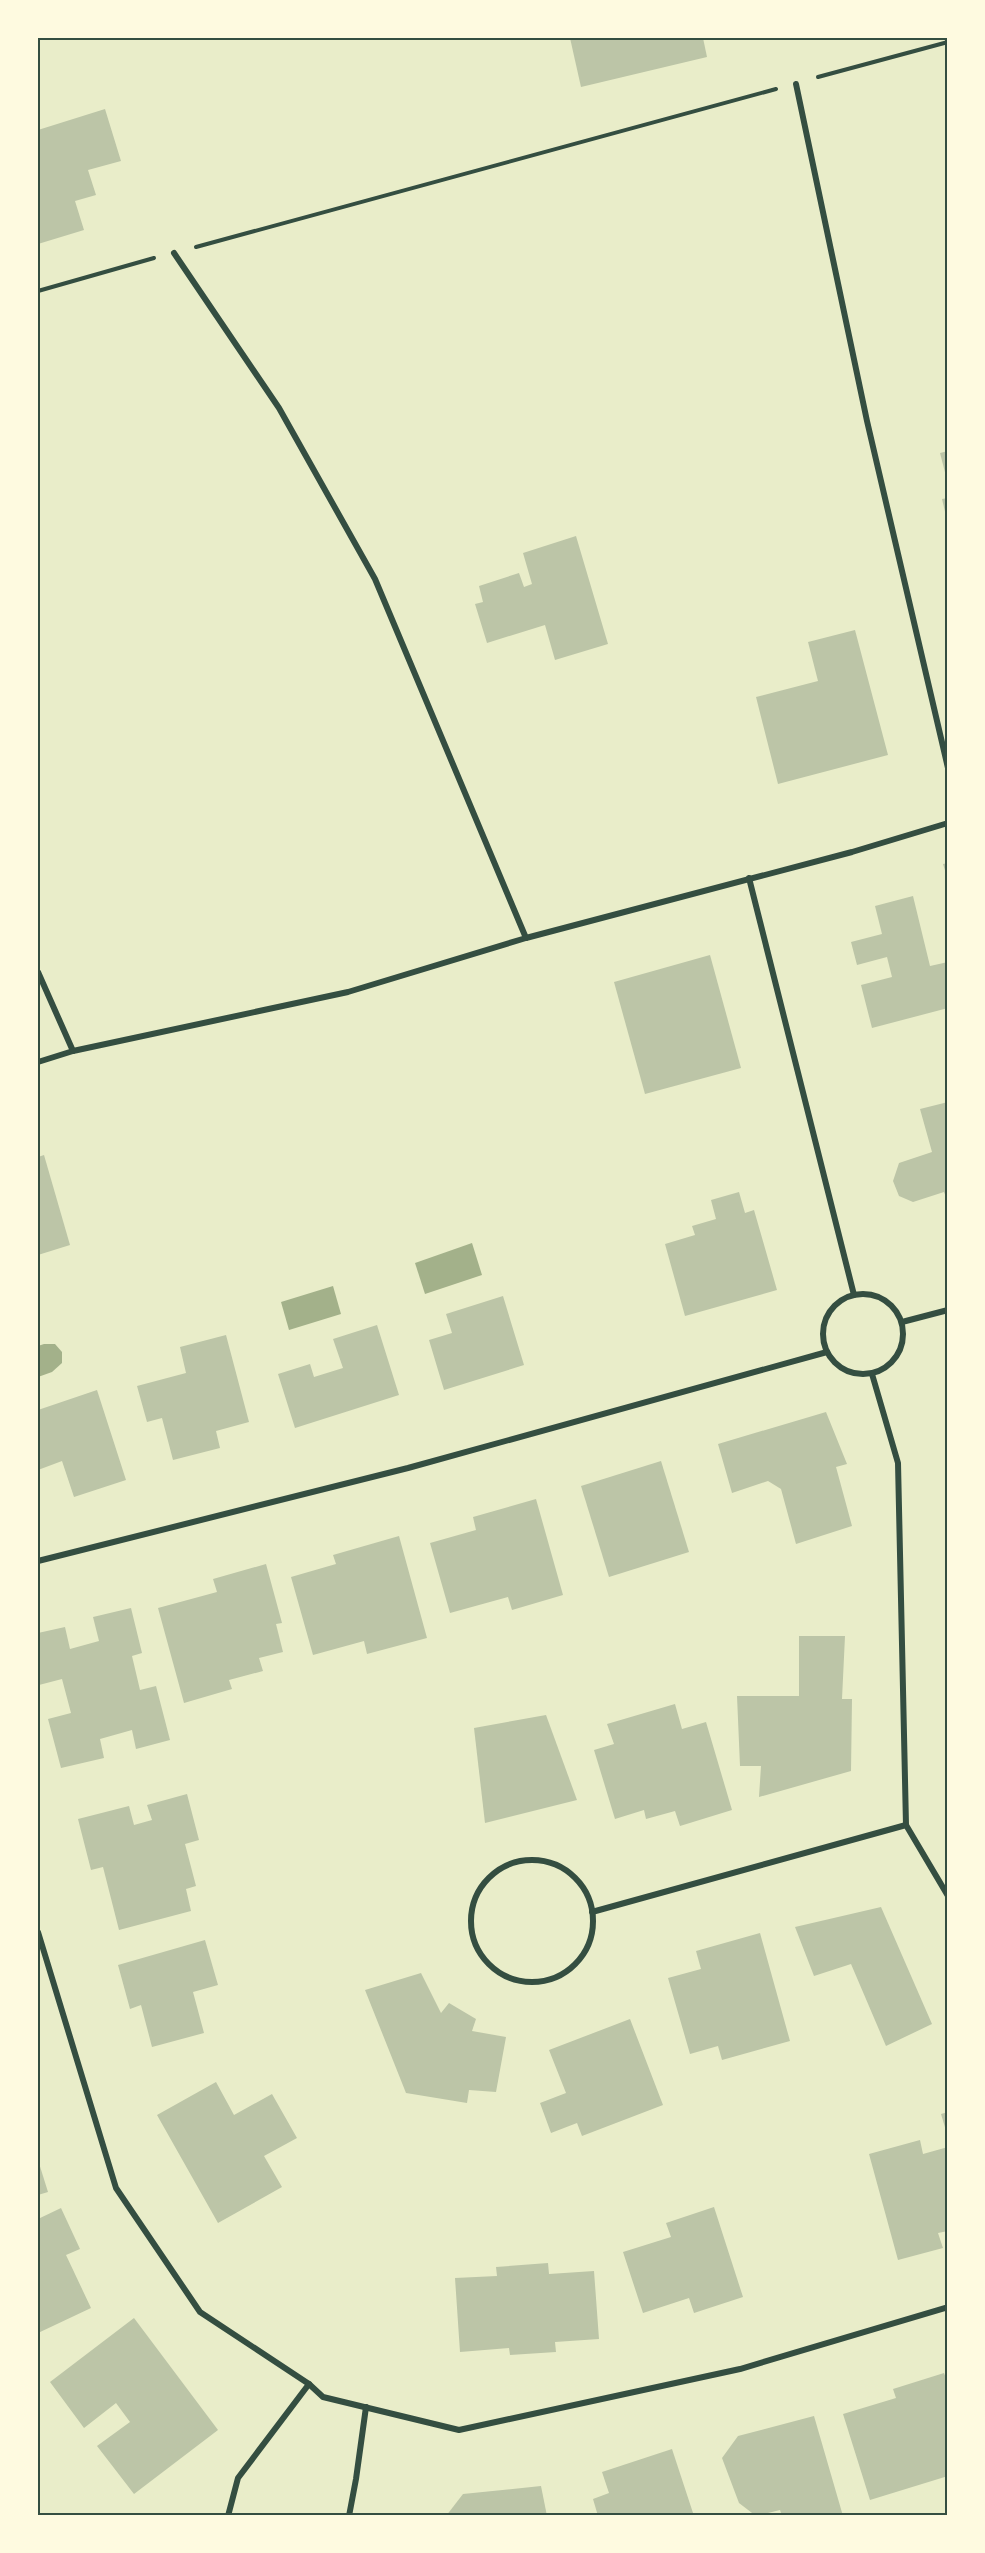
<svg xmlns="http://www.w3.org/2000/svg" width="985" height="2553" font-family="Karla,sans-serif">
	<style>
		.water { fill: #a3b18a }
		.building { fill: #bcc5a7 }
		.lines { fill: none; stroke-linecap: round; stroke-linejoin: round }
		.path { stroke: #344e41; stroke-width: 4 }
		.minor { stroke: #344e41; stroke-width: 6 }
		.neatline { fill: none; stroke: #344e41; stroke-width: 2 }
	</style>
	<rect width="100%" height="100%" fill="#e9edc9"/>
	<g class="water">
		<path d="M 472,1243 L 482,1275 L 425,1294 L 415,1263 Z"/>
		<path d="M 333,1286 L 341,1314 L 289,1330 L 281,1302 Z"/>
		<path d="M 44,1344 L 55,1344 L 62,1352 L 62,1363 L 52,1372 L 38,1377 L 38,1346 Z"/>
	</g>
	<g class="building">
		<path d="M 570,38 L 703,38 L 707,57 L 581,87 Z"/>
		<path d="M 105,109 L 121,161 L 88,170 L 96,195 L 75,201 L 84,230 L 38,244 L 38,130 Z"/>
		<path d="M 948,451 L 948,480 L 947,480 L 940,453 Z"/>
		<path d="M 948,498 L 948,519 L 947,520 L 942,499 Z"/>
		<path d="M 576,536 L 608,644 L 555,660 L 545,625 L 487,643 L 475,604 L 483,602 L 479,586 L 519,573 L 524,587 L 532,584 L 523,553 Z"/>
		<path d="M 855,630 L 888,755 L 778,784 L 756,697 L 818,681 L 808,642 Z"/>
		<path d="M 948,863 L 948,877 L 947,877 L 943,864 Z"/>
		<path d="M 913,896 L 930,966 L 948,962 L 948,1008 L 872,1028 L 861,985 L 892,977 L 887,957 L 857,965 L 851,942 L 882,934 L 875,906 Z"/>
		<path d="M 710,955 L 741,1068 L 645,1094 L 614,982 Z"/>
		<path d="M 948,1102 L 948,1202 L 944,1192 L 913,1202 L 899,1196 L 893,1181 L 899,1163 L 932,1152 L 920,1109 Z"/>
		<path d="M 44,1155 L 70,1245 L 38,1255 L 38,1157 Z"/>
		<path d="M 739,1192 L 745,1213 L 754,1210 L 777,1290 L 685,1316 L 665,1244 L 695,1235 L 692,1226 L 716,1219 L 711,1200 Z"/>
		<path d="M 503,1296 L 524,1365 L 444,1390 L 429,1340 L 452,1333 L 446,1314 Z"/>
		<path d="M 377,1325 L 399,1395 L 295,1428 L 278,1374 L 310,1364 L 314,1377 L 343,1368 L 333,1339 Z"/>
		<path d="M 226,1335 L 249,1422 L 216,1431 L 220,1448 L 173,1460 L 162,1418 L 147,1422 L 137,1386 L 186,1373 L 180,1347 Z"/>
		<path d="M 97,1390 L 126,1480 L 74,1497 L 62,1461 L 38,1470 L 38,1410 Z"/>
		<path d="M 826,1412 L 847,1464 L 836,1467 L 852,1526 L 796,1544 L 781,1489 L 768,1481 L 732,1493 L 718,1444 Z"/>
		<path d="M 661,1461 L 689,1552 L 609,1577 L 581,1486 Z"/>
		<path d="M 536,1499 L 563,1595 L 512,1610 L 508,1597 L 450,1613 L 430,1543 L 476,1530 L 473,1517 Z"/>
		<path d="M 399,1536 L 427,1638 L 367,1654 L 364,1641 L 313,1655 L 291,1577 L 336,1564 L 333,1555 Z"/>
		<path d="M 266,1564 L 282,1623 L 276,1624 L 283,1652 L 259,1658 L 263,1671 L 229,1680 L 232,1689 L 184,1703 L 158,1608 L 217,1592 L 213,1579 Z"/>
		<path d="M 131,1608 L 142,1653 L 132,1656 L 140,1690 L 156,1686 L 170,1740 L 136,1749 L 132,1730 L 100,1739 L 104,1758 L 61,1768 L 48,1719 L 71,1713 L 62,1679 L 39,1685 L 38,1633 L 65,1627 L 70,1649 L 99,1641 L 93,1617 Z"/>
		<path d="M 799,1636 L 845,1636 L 842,1699 L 852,1699 L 851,1771 L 759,1797 L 761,1766 L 740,1766 L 737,1696 L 799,1696 Z"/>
		<path d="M 675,1704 L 682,1729 L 706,1722 L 732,1810 L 680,1826 L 675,1811 L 646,1819 L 644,1810 L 615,1819 L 594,1750 L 614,1744 L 607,1724 Z"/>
		<path d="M 546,1715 L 577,1800 L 485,1823 L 474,1728 Z"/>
		<path d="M 187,1794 L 199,1840 L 185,1844 L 196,1886 L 186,1889 L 191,1911 L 119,1930 L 103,1867 L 91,1870 L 78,1819 L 129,1806 L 134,1825 L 152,1820 L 147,1805 Z"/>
		<path d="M 881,1907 L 932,2024 L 886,2046 L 851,1964 L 814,1976 L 795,1927 Z"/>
		<path d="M 760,1933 L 790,2041 L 722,2060 L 718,2046 L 690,2054 L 668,1978 L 701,1969 L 696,1951 Z"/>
		<path d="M 205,1940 L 218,1985 L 193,1992 L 204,2033 L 152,2047 L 141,2005 L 130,2009 L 118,1965 Z"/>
		<path d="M 421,1973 L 441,2013 L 449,2003 L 476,2019 L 472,2031 L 506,2037 L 496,2092 L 469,2090 L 467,2103 L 406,2093 L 365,1990 Z"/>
		<path d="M 630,2019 L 663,2105 L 582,2136 L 577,2123 L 551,2133 L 540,2103 L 566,2093 L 549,2050 Z"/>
		<path d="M 216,2082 L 234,2115 L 272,2094 L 297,2138 L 264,2156 L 282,2187 L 218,2223 L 157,2115 Z"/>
		<path d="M 948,2112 L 948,2133 L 947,2134 L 941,2114 Z"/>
		<path d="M 920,2140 L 923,2154 L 948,2147 L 948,2231 L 938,2233 L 943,2248 L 898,2260 L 869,2154 Z"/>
		<path d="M 38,2160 L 48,2192 L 38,2195 Z"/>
		<path d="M 714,2207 L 743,2297 L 694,2313 L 689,2298 L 643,2313 L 623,2252 L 671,2237 L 666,2223 Z"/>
		<path d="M 61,2208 L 80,2249 L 66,2255 L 91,2308 L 38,2333 L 38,2219 Z"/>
		<path d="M 548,2263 L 549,2274 L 594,2271 L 599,2339 L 555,2342 L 556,2352 L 510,2355 L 509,2348 L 460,2352 L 455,2278 L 497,2276 L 496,2267 Z"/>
		<path d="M 134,2318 L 218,2430 L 134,2494 L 97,2446 L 130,2422 L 116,2403 L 84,2428 L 50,2382 Z"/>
		<path d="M 944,2373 L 948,2383 L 948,2476 L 870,2500 L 843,2414 L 896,2398 L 893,2389 Z"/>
		<path d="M 814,2416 L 843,2516 L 782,2516 L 780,2510 L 756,2516 L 739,2503 L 722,2458 L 738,2436 Z"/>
		<path d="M 672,2449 L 694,2516 L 598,2516 L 593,2499 L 609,2493 L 602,2472 Z"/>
		<path d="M 541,2486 L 547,2516 L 446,2516 L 463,2494 Z"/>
	</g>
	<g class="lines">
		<g class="path">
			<path d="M 818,77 L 948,42"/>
			<path d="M 196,247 L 776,89"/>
			<path d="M 38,291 L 154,258"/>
		</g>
		<g class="minor">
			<path d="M 796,84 L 867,421 L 948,768"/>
			<path d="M 174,253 L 279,408 L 375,579 L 526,938"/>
			<path d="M 749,878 L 854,1295"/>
			<path d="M 38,972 L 73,1051"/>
			<path d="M 38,1062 L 73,1051 L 348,992 L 526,938 L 852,852 L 948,823"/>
			<circle cx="863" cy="1334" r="40"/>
			<path d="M 902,1322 L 948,1310"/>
			<path d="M 872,1374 L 898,1463 L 906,1825 L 948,1896"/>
			<path d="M 38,1561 L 408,1468 L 827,1352"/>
			<circle cx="532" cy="1921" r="61"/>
			<path d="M 592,1912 L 906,1825"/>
			<path d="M 38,1932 L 116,2188 L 200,2312 L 309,2384 L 323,2397 L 459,2430 L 740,2369 L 948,2307"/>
			<path d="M 228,2516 L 238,2478 L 309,2384"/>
			<path d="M 349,2516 L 356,2479 L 366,2407"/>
		</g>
	</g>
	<rect width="985" height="2553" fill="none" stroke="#fefae0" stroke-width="78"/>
	<rect x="39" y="39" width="907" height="2475" class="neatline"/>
</svg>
